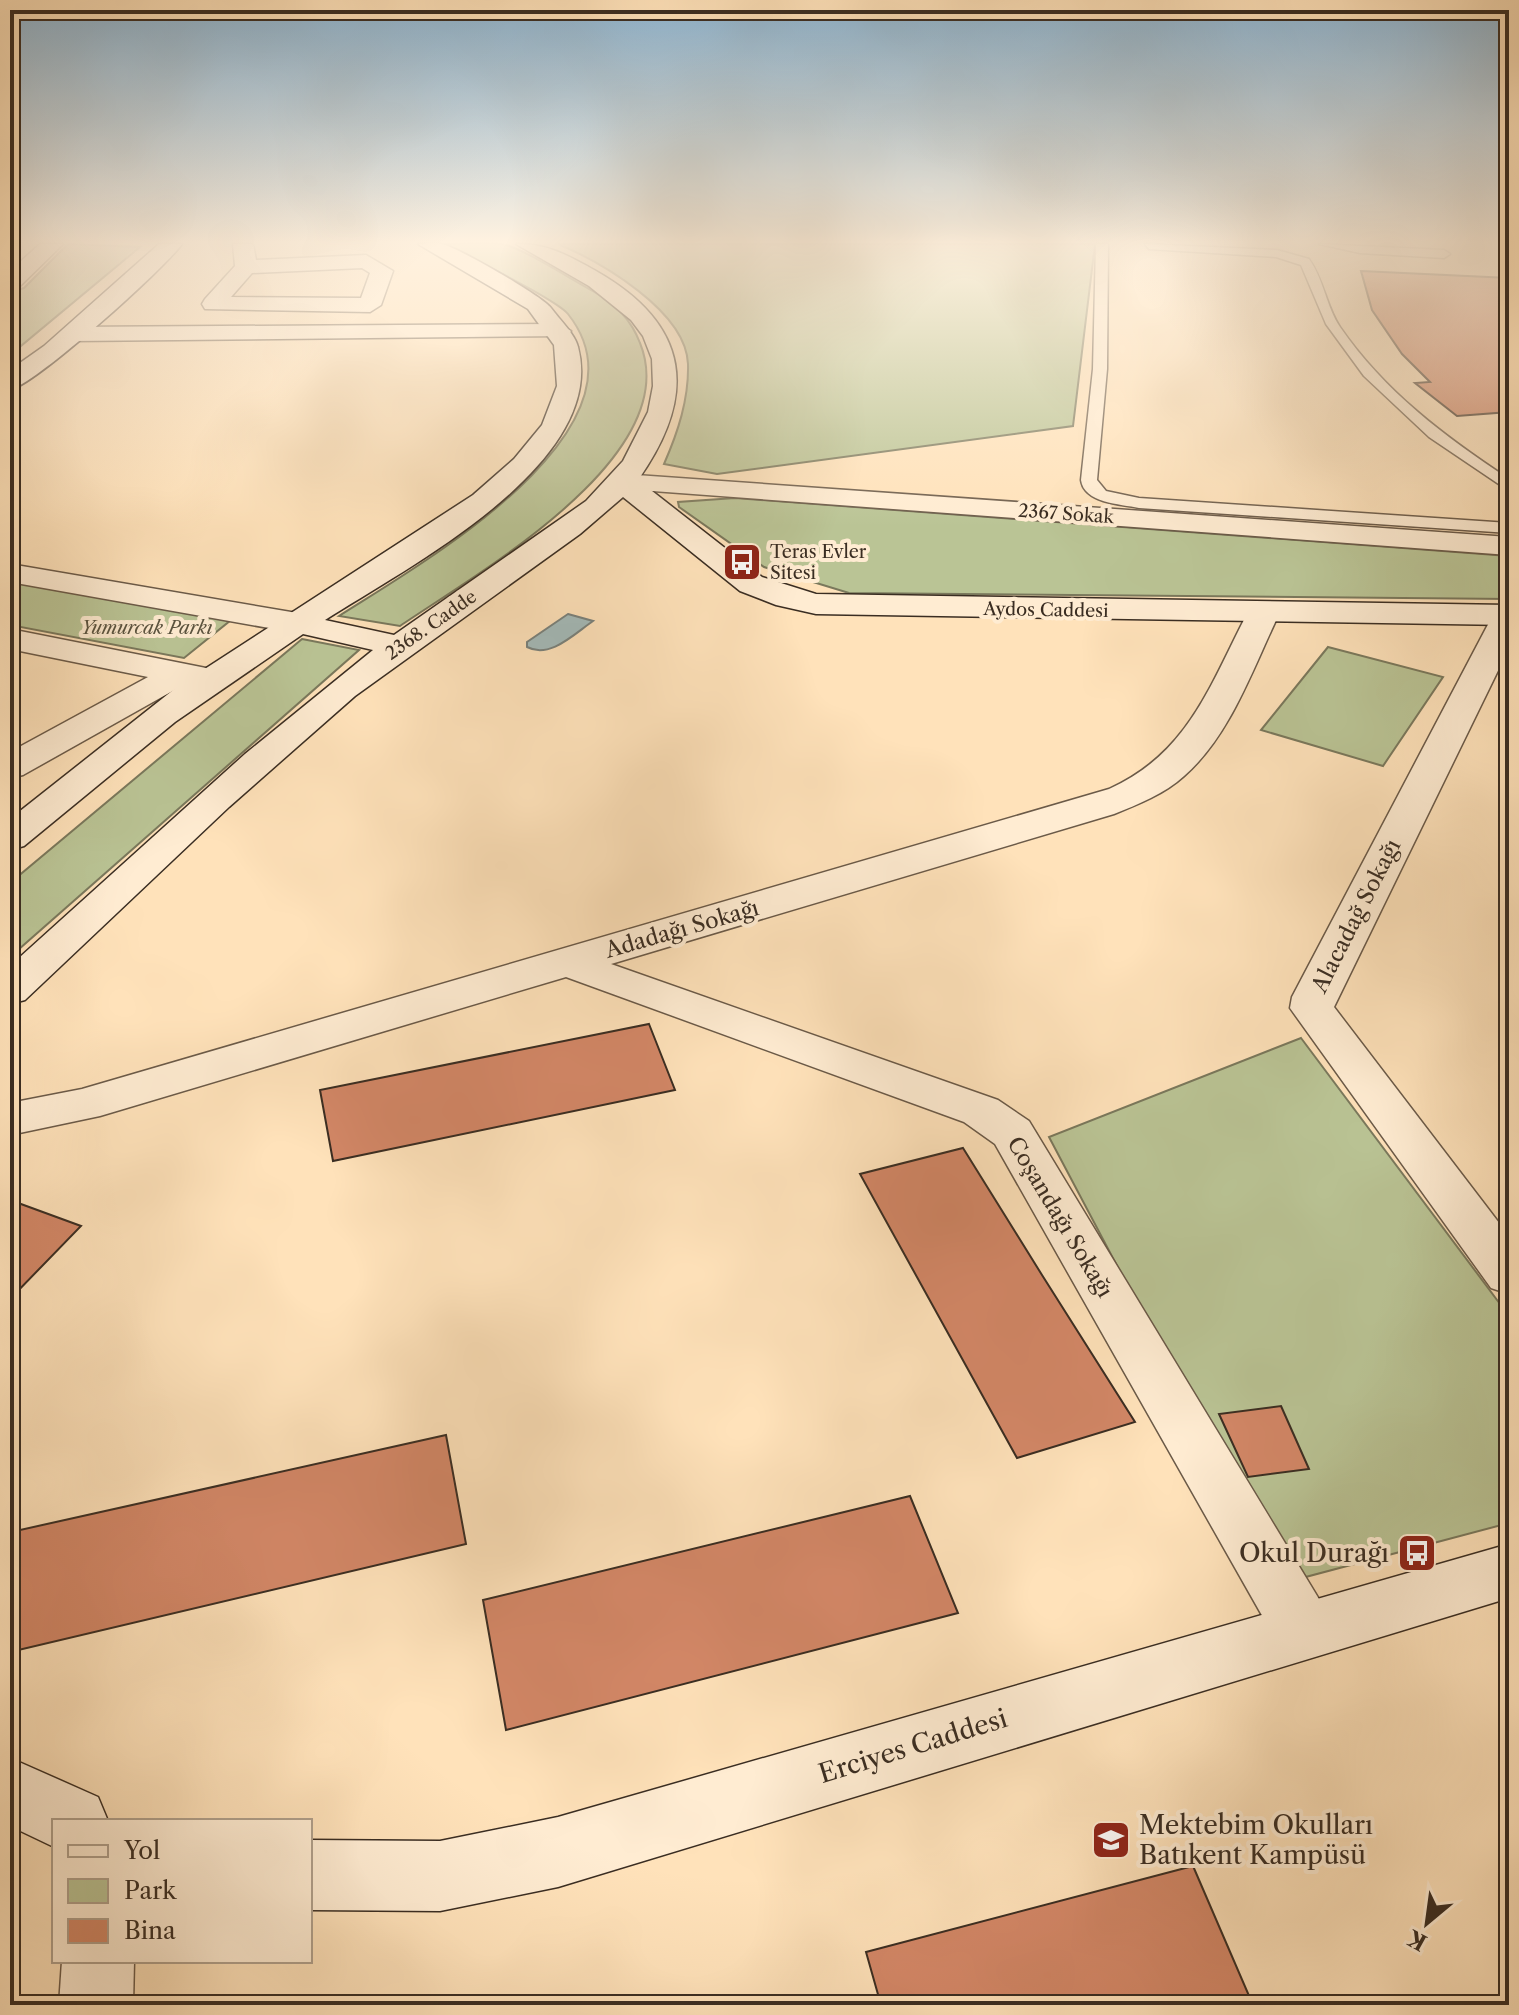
<svg xmlns="http://www.w3.org/2000/svg" width="1519" height="2015" font-family="'Libre Caslon Text',serif">
	<style>
		.green { fill: #bac495; stroke: #7a785c; stroke-width: 2 }
		.water { fill: #a4bbba; stroke: #7a827d; stroke-width: 2 }
		.building { fill: #d38767; stroke: #3a2d22; stroke-width: 2 }
		.lines { fill: none; stroke-linecap: round; stroke-linejoin: round }
		.lane-casing { stroke: #6b5a48; stroke-width: 3 }
		.street-casing { stroke: #6b5a48; stroke-width: 3 }
		.secondary-casing { stroke: #3a2d22; stroke-width: 3 }
		.lane { fill: #ffecd2; fill-rule: evenodd }
		.street { fill: #ffecd2; fill-rule: evenodd }
		.secondary { fill: #ffecd2; fill-rule: evenodd }
		.labels { text-anchor: middle; dominant-baseline: central; stroke-width: 8; stroke-linejoin: round; paint-order: stroke }
		.far-street-label { font-size: 18px; fill: #3a2d22; stroke: #ffecd2 }
		.far-poi-label { font-size: 18px; fill: #3a2d22; stroke: #ffecd2; text-anchor: start }
		.far-park-label { font-size: 18px; font-style: italic; fill: #5a533f; stroke: #ffecd2 }
		.street-label { font-size: 22px; fill: #3a2d22; stroke: #ffecd2 }
		.near-poi-label { font-size: 26px; fill: #3a2d22; stroke: #ffecd2; text-anchor: end }
		.near-street-label { font-size: 26px; fill: #3a2d22; stroke: #ffecd2 }
	</style>
	<rect width="100%" height="100%" fill="#ffe2ba"/>
	<filter id="stains"><feTurbulence type="fractalNoise" baseFrequency=".0025" numOctaves="4"/><feColorMatrix values="0 0 0 0 .2 0 0 0 0 .09 0 0 0 0 .02 0 0 0 .5 -.17"/></filter>
	<radialGradient id="worn" r=".72"><stop offset=".6" stop-color="#630" stop-opacity="0"/><stop offset="1" stop-color="#630" stop-opacity=".3"/></radialGradient>
	<g class="green">
		<path d="M 68,244 L 140,247 L 10,355 L 10,292 L 24,288 Z"/>
		<path d="M 446,244 C 464,244 483,242 501,244 C 520,246 572,280 593,291 C 615,303 631,319 640,343 C 686,456 476,574 400,626 L 339,616 C 415,567 660,430 568,314 C 557,300 467,256 446,244 Z"/>
		<path d="M 558,244 L 1095,244 L 1073,426 L 717,474 L 664,464 C 678,432 689,399 688,364 C 686,311 601,262 558,244 Z"/>
		<path d="M 735,498 L 1509,556 L 1509,599 L 849,593 L 764,567 L 679,507 L 678,502 Z"/>
		<path d="M 10,580 L 231,620 L 184,658 L 10,625 Z"/>
		<path d="M 302,639 L 359,650 L 10,957 L 10,883 Z"/>
		<path d="M 1328,647 L 1443,677 L 1383,766 L 1261,730 Z"/>
		<path d="M 1301,1038 L 1509,1316 L 1509,1523 L 1298,1579 L 1238,1495 L 1049,1137 Z"/>
	</g>
	<path class="water" d="M 568,614 L 593,621 C 574,634 550,659 527,647 L 527,642 Z"/>
	<g class="building">
		<path d="M 1361,271 L 1509,278 L 1509,412 L 1457,416 L 1415,383 L 1430,382 L 1402,354 L 1372,310 Z"/>
		<path d="M 649,1024 L 675,1090 L 333,1161 L 320,1090 Z"/>
		<path d="M 963,1148 L 1042,1275 L 1135,1422 L 1017,1458 L 860,1174 Z"/>
		<path d="M 10,1200 L 81,1226 L 10,1299 Z"/>
		<path d="M 1281,1406 L 1309,1469 L 1248,1477 L 1219,1414 Z"/>
		<path d="M 446,1435 L 466,1544 L 10,1652 L 11,1532 Z"/>
		<path d="M 910,1496 L 958,1613 L 506,1730 L 483,1600 Z"/>
		<path d="M 1193,1866 L 1253,2005 L 881,2005 L 866,1952 Z"/>
	</g>
	<g class="lines">
		<g class="lane-casing">
			<g id="lane">
				<path d="M 1096,244 L 1108,244 L 1107,369 L 1097,480 L 1106,491 L 1139,498 L 1509,523 L 1509,533 L 1139,508 C 1120,504 1084,503 1081,480 L 1093,369 Z"/>
				<path d="M 1145,244 L 1277,250 L 1309,259 C 1324,280 1326,306 1340,327 C 1384,391 1445,437 1509,479 L 1509,491 L 1429,437 L 1364,376 L 1326,324 L 1301,265 L 1276,257 L 1149,249 Z"/>
				<path d="M 1319,244 L 1444,250 L 1450,254 L 1444,258 L 1360,253 Z"/>
			</g>
		</g>
		<g class="street-casing">
			<g id="street">
				<path d="M 40,244 L 63,244 L 18,288 L 10,290 L 10,271 Z"/>
				<path d="M 233,244 L 253,244 L 256,260 L 366,255 L 393,271 L 381,305 L 370,312 L 205,309 L 202,304 L 205,299 L 235,266 ZM 362,268 L 370,273 L 361,298 L 231,297 L 252,273 Z"/>
				<path d="M 559,324 L 571,331 L 567,336 L 73,341 L 61,334 L 73,327 Z"/>
				<path d="M 622,474 L 1509,537 L 1509,555 L 612,488 L 608,482 L 612,476 Z"/>
				<path d="M 10,564 L 297,613 L 308,616 L 313,623 L 308,630 L 297,633 L 10,582 Z"/>
				<path d="M 1264,602 L 1275,605 L 1280,612 C 1253,667 1231,735 1184,776 C 1164,794 1139,804 1114,814 L 611,964 L 998,1100 L 1029,1121 L 1325,1609 L 1334,1629 L 1325,1649 L 1303,1658 L 1281,1649 L 995,1144 L 964,1122 L 566,977 L 100,1116 L 10,1135 L 10,1103 L 82,1089 L 1109,789 C 1189,753 1210,685 1248,612 L 1253,605 Z"/>
				<path d="M 1509,605 L 1509,648 L 1334,1007 L 1509,1236 L 1509,1294 L 1491,1288 L 1290,1008 L 1292,997 L 1493,615 L 1498,608 Z"/>
				<path d="M 10,629 L 211,669 L 223,672 L 228,679 L 223,686 L 211,689 L 185,684 L 23,775 L 10,778 L 10,752 L 148,677 L 10,649 Z"/>
				<path d="M 62,1961 L 134,1961 L 133,2005 L 59,2005 Z"/>
			</g>
		</g>
		<g class="secondary-casing">
			<g id="secondary">
				<path d="M 159,244 L 182,244 C 163,270 37,383 10,390 L 10,370 L 44,346 Z"/>
				<path d="M 418,244 C 425,244 434,242 442,244 C 457,247 542,296 551,308 C 559,319 575,334 578,347 C 609,464 406,568 325,620 L 394,635 L 586,501 L 623,461 L 648,412 L 653,386 L 652,359 L 643,336 L 631,320 L 589,286 L 516,244 C 547,243 569,256 596,271 C 691,325 698,395 638,480 L 762,577 L 816,594 L 1509,605 L 1509,625 L 816,614 L 776,605 L 740,591 L 623,497 L 580,534 L 355,696 L 229,807 L 25,1000 L 10,1004 L 10,966 L 245,754 L 373,650 L 303,634 L 175,722 L 24,846 L 10,850 L 10,819 L 177,687 L 473,495 L 514,459 L 542,425 L 557,386 L 554,345 L 528,309 Z"/>
				<path d="M 1509,1544 L 1509,1598 L 558,1887 L 440,1911 L 310,1910 L 310,1840 L 440,1841 L 558,1817 Z"/>
				<path d="M 10,1758 L 98,1797 L 108,1821 L 54,1821 L 54,1847 L 10,1826 Z"/>
			</g>
		</g>
		<use href="#lane" class="lane"/>
		<use href="#street" class="street"/>
		<use href="#secondary" class="secondary"/>
	</g>
	<linearGradient id="sky" x2="0" y2="1"><stop stop-color="#8db7d6"/><stop offset="0.46" stop-color="#fff2e0"/><stop offset="1" stop-color="#fff2e0" stop-opacity="0"/></linearGradient>
	<rect width="1519" height="526" fill="url(#sky)"/>
	<defs>
		<g id="bus-square" transform="scale(2)"><rect x="-9" y="-9" width="18" height="18" rx="4" fill="#8f2418" stroke="#ffecd2"/><path d="M-5-6H5V4H4V6H2V4H-2V6H-4V4H-5ZM-3.5-4V0h7V-4ZM-3.5 1.2v1.5H-2V1.2ZM2 1.2v1.5H3.5V1.2Z" fill="#fff"/></g>
		<g id="school-square" transform="scale(2)"><rect x="-9" y="-9" width="18" height="18" rx="4" fill="#8f2418" stroke="#ffecd2"/><path d="M0-5L7-2L0 1L-7-2ZM-4 1L0 2.5L4 1V4Q0 6-4 4Z" fill="#fff"/></g>
	</defs>
	<g fill-rule="evenodd">
		<use href="#bus-square" x="742" y="562"/>
		<use href="#bus-square" x="1417" y="1553"/>
		<use href="#school-square" x="1111" y="1840"/>
	</g>
	<g class="labels">
		<g class="far-street-label">
			<text transform="translate(1066 514) rotate(4)">2367 Sokak</text>
			<text transform="translate(1046 610) rotate(1)">Aydos Caddesi</text>
			<text transform="translate(431 625) rotate(-35)">2368. Cadde</text>
		</g>
		<g class="far-poi-label">
			<text x="770" y="552">Teras Evler<tspan x="770" dy="21">Sitesi</tspan></text>
		</g>
		<g class="far-park-label">
			<text x="147" y="628">Yumurcak Parkı</text>
		</g>
		<g class="street-label">
			<text transform="translate(1356 916) rotate(-63)">Alacadağ Sokağı</text>
			<text transform="translate(682 929) rotate(-16)">Adadağı Sokağı</text>
			<text transform="translate(1060 1217) rotate(59)">Coşandağı Sokağı</text>
		</g>
		<g class="near-poi-label">
			<text x="1389" y="1553">Okul Durağı</text>
			<text x="1139" y="1825" text-anchor="start">Mektebim Okulları<tspan x="1139" dy="30">Batıkent Kampüsü</tspan></text>
		</g>
		<g class="near-street-label">
			<text transform="translate(913 1746) rotate(-17)">Erciyes Caddesi</text>
		</g>
	</g>
	<rect width="1519" height="2015" fill="none" stroke="#ffe2ba" stroke-width="40"/>
	<rect x="12" y="12" width="1495" height="1991" fill="none" stroke="#3a2d22" stroke-width="4"/>
	<rect x="20" y="20" width="1479" height="1975" fill="none" stroke="#3a2d22" stroke-width="2"/>
	<rect x="52" y="1819" width="260" height="144" fill="#ffecd2" stroke="#b0a08c" stroke-width="2"/>
	<rect x="68" y="1845" width="40" height="12" fill="#ffecd2" stroke="#b0a08c" stroke-width="2"/>
	<text x="124" y="1859" font-size="24" fill="#3a2d22">Yol</text>
	<rect x="68" y="1879" width="40" height="24" fill="#bac495" stroke="#b0a08c" stroke-width="2"/>
	<text x="124" y="1899" font-size="24" fill="#3a2d22">Park</text>
	<rect x="68" y="1919" width="40" height="24" fill="#d38767" stroke="#b0a08c" stroke-width="2"/>
	<text x="124" y="1939" font-size="24" fill="#3a2d22">Bina</text>
	<g transform="translate(1427 1923) rotate(209)" stroke="#ffecd2" stroke-width="6" paint-order="stroke">
	<path d="M0-6L14 30L0 20L-14 30Z" fill="#3a2d22"/>
	<text y="-12" font-size="22" font-weight="bold" text-anchor="middle" fill="#3a2d22">K</text>
	</g>
	<rect width="100%" height="100%" filter="url(#stains)"/>
	<rect width="100%" height="100%" fill="url(#worn)"/>
</svg>
